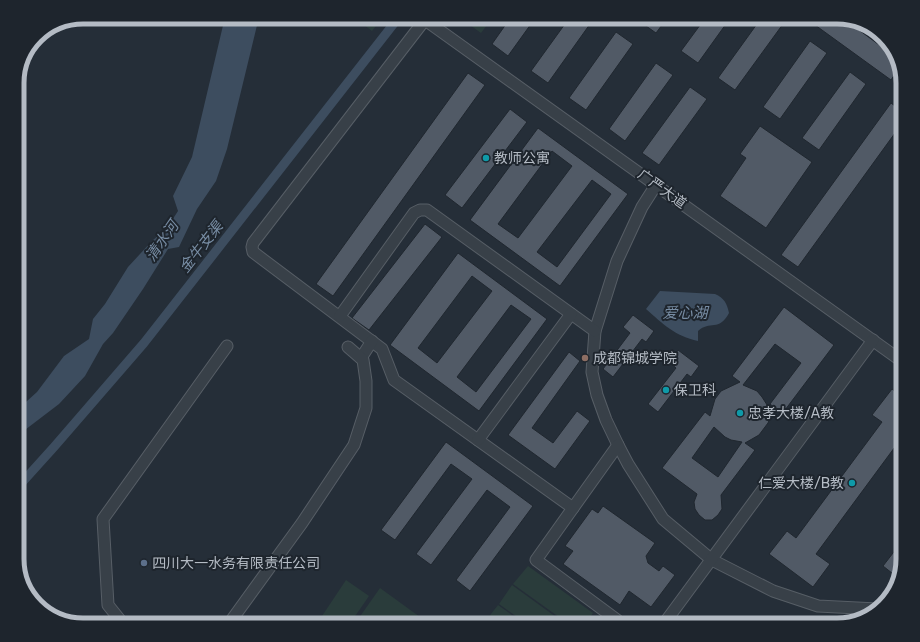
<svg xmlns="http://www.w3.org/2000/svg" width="920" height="642" font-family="Rubik,'Noto Sans SC',sans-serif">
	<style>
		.green { fill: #2a3c3b }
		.water { fill: #3d4d5f }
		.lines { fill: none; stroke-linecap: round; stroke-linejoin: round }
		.canal { stroke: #3d4d5f; stroke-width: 9 }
		.building { fill: #515a66; stroke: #20272f; fill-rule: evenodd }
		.minor-casing { stroke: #575e66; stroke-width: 13 }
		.minor { stroke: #384048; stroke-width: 11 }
		.culture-dot { fill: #0f9aa8; stroke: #1e252d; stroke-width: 1.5 }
		.education-dot { fill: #8d6e63; stroke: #1e252d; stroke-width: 1.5 }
		.service-dot { fill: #5c6f8a; stroke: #1e252d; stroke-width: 1.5 }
		.labels { text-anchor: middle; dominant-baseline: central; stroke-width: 4; stroke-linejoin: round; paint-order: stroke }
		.poi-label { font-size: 14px; fill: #b4bbc4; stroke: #1e252d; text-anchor: start }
		.street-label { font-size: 14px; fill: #b4bbc4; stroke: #1e252d }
		.water-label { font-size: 15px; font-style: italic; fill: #788da4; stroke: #1e252d }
		.rim { fill: none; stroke: #b4bbc4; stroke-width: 5 }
	</style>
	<rect width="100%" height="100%" fill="#252e38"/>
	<g class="green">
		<path d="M 354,17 L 383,17 L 372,31 Z"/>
		<path d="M 459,17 L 493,17 L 481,33 Z"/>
		<path d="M 528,566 L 593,613 L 585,625 L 570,625 L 513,584 Z"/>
		<path d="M 346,580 L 369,596 L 349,625 L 316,625 Z"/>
		<path d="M 512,585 L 567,625 L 528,625 L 499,604 Z"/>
		<path d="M 380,588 L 431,625 L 354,625 Z"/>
		<path d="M 498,605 L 526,625 L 487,625 L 484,623 Z"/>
	</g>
	<g class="water">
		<path d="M 225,17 L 259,17 L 227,149 L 216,181 L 197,209 L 179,247 L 168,249 L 143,289 L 113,333 L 103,344 L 85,376 L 59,404 L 17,436 L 17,410 L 37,392 L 64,356 L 89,339 L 93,319 L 105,304 L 128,267 L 152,241 L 167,228 L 178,211 L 173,196 L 192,157 Z"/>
		<path d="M 660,291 L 715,294 C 724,298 727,303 729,313 C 719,332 710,320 698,331 L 698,341 C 675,336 663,324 646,309 Z"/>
	</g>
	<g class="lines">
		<path class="canal" d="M 17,488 L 54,447 L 144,343 L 399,17"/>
	</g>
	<g class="building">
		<path d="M 511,17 L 536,17 L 508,56 L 492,44 Z"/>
		<path d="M 570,17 L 595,17 L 548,83 L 531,71 Z"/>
		<path d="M 642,17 L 668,17 L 656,33 L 639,21 Z"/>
		<path d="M 706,17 L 731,17 L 698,63 L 681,51 Z"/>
		<path d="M 762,17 L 773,17 L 783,24 L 735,90 L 718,78 Z"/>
		<path d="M 804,17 L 837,17 L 844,19 L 897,58 L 899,68 L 891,80 Z"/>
		<path d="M 616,32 L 633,44 L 586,110 L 569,98 Z"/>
		<path d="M 810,41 L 827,53 L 780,119 L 763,107 Z"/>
		<path d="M 656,63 L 673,75 L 625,141 L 609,129 Z"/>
		<path d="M 850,72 L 866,84 L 819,150 L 802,138 Z"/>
		<path d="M 468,73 L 485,85 L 333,296 L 316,284 Z"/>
		<path d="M 690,87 L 707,99 L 659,165 L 642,153 Z"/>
		<path d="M 891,103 L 903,112 L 903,122 L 798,267 L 781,255 Z"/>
		<path d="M 510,109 L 527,122 L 462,208 L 445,195 Z"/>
		<path d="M 760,126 L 812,162 L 766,228 L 720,196 L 746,158 L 740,154 Z"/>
		<path d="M 538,128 L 628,194 L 560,286 L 470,220 ZM 552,151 L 572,166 L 518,238 L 498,224 ZM 592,180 L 611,194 L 557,267 L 537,252 Z"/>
		<path d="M 425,224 L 442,237 L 369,330 L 352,318 Z"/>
		<path d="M 458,253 L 547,319 L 479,411 L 390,345 ZM 472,276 L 492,291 L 437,363 L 418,348 ZM 511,305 L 531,319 L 476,392 L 457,377 Z"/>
		<path d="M 784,307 L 834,345 L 782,414 L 770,404 L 801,363 L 775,344 L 743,385 L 757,391 L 762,397 L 769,408 L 770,418 L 768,423 L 759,435 L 745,443 L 755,450 L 721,495 L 722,509 L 718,515 L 712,520 L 705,520 L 699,515 L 695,509 L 694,502 L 697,494 L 662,468 L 705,412 L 710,416 L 715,399 L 721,391 L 740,382 L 732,376 ZM 714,427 L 725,437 L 731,440 L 742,442 L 718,477 L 692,458 Z"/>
		<path d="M 633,315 L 654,331 L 646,342 L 642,339 L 613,377 L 603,369 L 630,333 L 623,327 Z"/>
		<path d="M 678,350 L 699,366 L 691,377 L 687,374 L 658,412 L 648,404 L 676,368 L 669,362 Z"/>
		<path d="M 569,352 L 580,361 L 532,428 L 553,443 L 577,411 L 590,421 L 555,469 L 508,435 Z"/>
		<path d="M 892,389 L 903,397 L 903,436 L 816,554 L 830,564 L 813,587 L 769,554 L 787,531 L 796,538 L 882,422 L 872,415 Z"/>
		<path d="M 446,442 L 533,506 L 470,591 L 456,580 L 510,507 L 487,490 L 431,565 L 416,554 L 472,479 L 451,464 L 395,540 L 381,530 Z"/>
		<path d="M 603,506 L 655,543 L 646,556 L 648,563 L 659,571 L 663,566 L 675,575 L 651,607 L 629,591 L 620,605 L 563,564 L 573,551 L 565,546 L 592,509 L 598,513 Z"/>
		<path d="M 903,540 L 903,559 L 897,577 L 883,566 Z"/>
	</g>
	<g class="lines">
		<g class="minor-casing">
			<g id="minor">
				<path d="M 421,17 L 903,362"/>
				<path d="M 427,17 L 253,243 L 252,247 L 253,252 L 382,349 L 394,380 L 573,508 L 536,560 L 617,620 L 619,625"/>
				<path d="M 656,185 L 642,207 L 617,261 L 595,331 L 592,372 L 597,395 L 606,420 L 618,445 L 628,464 L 663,519 L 712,560 L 773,591 L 818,606 L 877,609"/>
				<path d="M 340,316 L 414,213 L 420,210 L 427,210 L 595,331"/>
				<path d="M 361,358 L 372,341"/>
				<path d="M 478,440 L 571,314"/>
				<path d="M 573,508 L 618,445"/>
				<path d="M 118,625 L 120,620 L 108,605 L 103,519 L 227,346"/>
				<path d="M 228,625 L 302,523 L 354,445 L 366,408 L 366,381 L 363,360 L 348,347"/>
				<path d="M 663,625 L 873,340"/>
			</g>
		</g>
		<use href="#minor" class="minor"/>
	</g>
	<g class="culture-dot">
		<circle cx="486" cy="158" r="4"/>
		<circle cx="666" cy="390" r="4"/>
		<circle cx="740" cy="413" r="4"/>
		<circle cx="852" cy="483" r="4"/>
	</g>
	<circle class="education-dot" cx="585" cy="358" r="4"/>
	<circle class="service-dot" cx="144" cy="563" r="4"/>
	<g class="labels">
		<g class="poi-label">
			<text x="494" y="158">教师公寓</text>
			<text x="593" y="358">成都锦城学院</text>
			<text x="674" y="390">保卫科</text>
			<text x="748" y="413">忠孝大楼/A教</text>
			<text x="844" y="483" text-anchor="end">仁爱大楼/B教</text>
			<text x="152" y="563">四川大一水务有限责任公司</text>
		</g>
		<g class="street-label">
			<text transform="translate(662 189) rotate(36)">广严大道</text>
		</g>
		<g class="water-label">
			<text transform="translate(162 241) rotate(-55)">清水河</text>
			<text transform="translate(201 247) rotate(-52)">金牛支渠</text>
			<text x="685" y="313">爱心湖</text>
		</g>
	</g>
	<path d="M0 0H920V642H0ZM83 24H837A59 59 0 0 1 896 83V559A59 59 0 0 1 837 618H83A59 59 0 0 1 24 559V83A59 59 0 0 1 83 24Z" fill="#1e252d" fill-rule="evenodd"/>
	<path class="rim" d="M83 24H837A59 59 0 0 1 896 83V559A59 59 0 0 1 837 618H83A59 59 0 0 1 24 559V83A59 59 0 0 1 83 24Z"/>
</svg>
